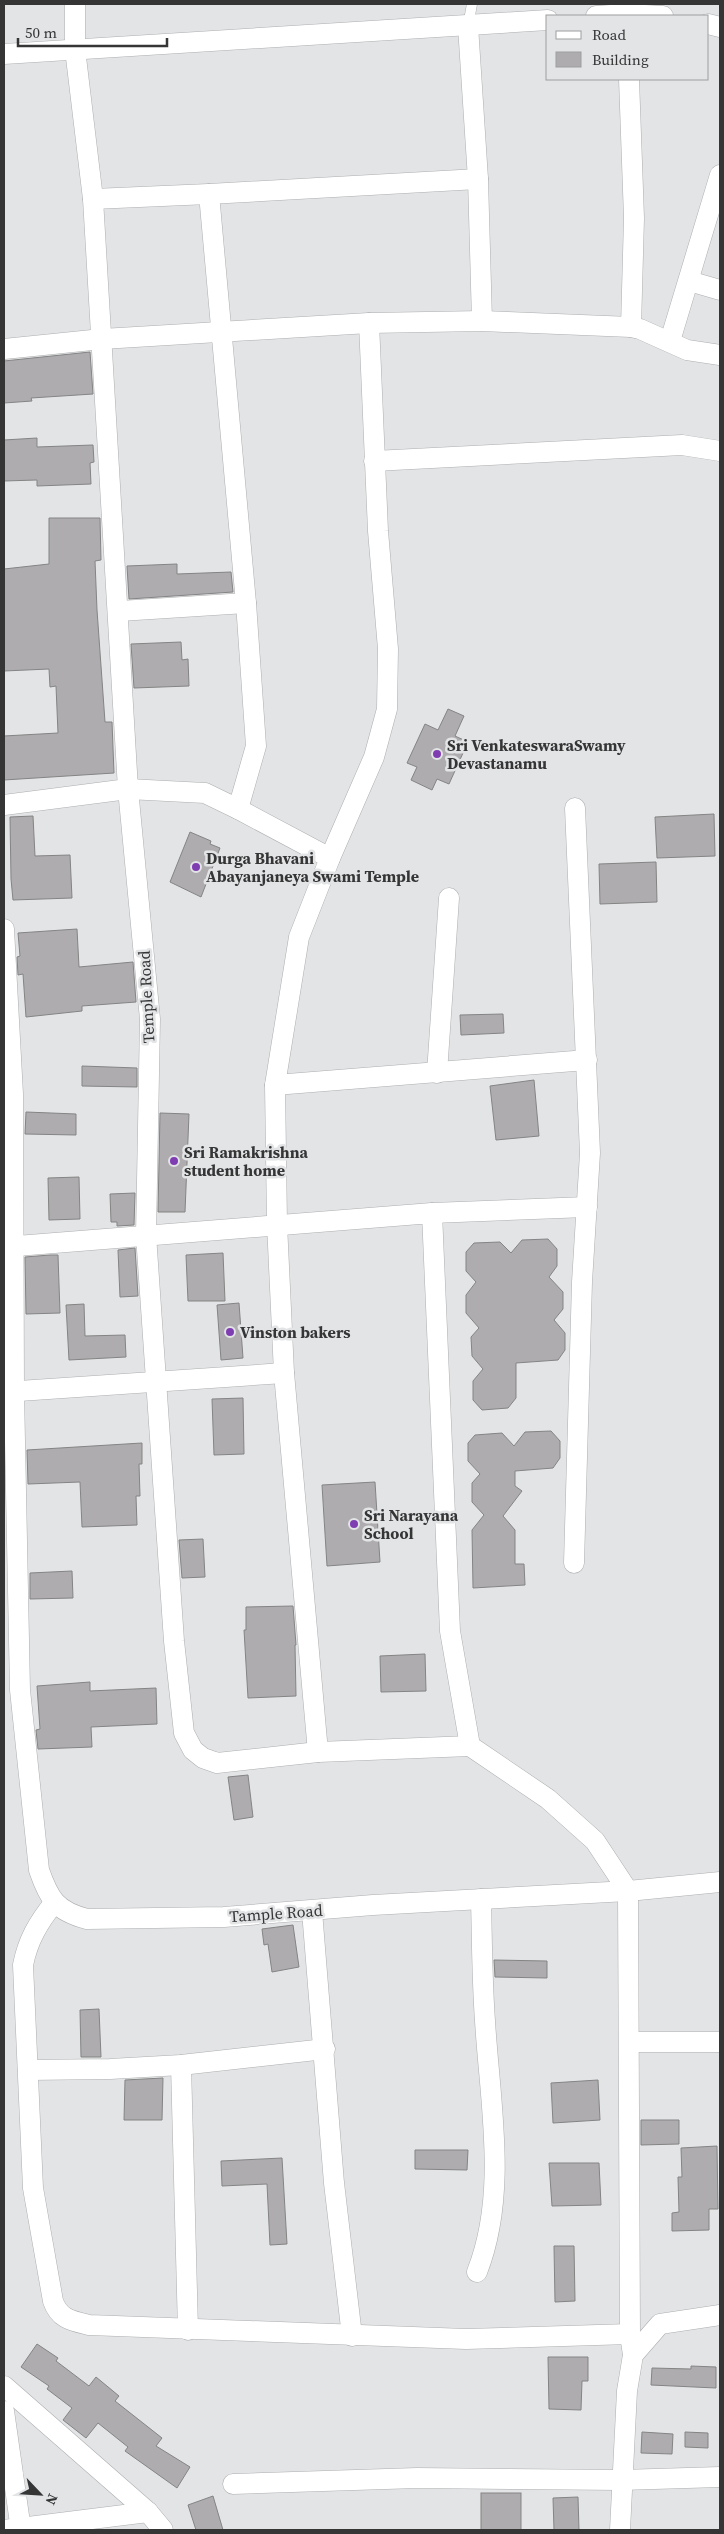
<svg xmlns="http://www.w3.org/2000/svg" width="724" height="2534" font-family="'Source Serif 4',serif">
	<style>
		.building { fill: #aeacae; stroke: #858485 }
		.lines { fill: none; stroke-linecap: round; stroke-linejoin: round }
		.service-casing { stroke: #adaeb0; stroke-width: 11 }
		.minor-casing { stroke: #adaeb0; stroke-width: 21 }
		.service { stroke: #fff; stroke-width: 10 }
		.minor { stroke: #fff; stroke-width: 20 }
		.poi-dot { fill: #7f3db2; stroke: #e2e4e5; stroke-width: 2 }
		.labels { text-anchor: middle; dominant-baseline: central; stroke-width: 5; stroke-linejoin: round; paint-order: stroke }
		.poi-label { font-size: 16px; font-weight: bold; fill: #353536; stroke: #e2e4e5; text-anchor: start }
		.street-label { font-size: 16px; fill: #353536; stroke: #e2e4e5 }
	</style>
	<rect width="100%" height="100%" fill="#e2e4e5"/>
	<g class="building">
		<path d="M 90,352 L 93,394 L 31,398 L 32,401 L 4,403 L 4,361 Z"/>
		<path d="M 37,438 L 37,447 L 93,445 L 94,462 L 90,463 L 91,484 L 37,486 L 37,480 L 4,481 L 4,440 Z"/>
		<path d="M 49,518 L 100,518 L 101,560 L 95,561 L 97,610 L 105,722 L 112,722 L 114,773 L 4,780 L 4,736 L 58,733 L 56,686 L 50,687 L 49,669 L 4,671 L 4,569 L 49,564 Z"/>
		<path d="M 177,564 L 177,574 L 231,572 L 233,592 L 129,599 L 127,566 Z"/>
		<path d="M 181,642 L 182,660 L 188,659 L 189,686 L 134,688 L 131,644 Z"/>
		<path d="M 448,709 L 464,716 L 455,736 L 468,742 L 449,784 L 437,779 L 432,790 L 411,780 L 417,767 L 407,763 L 425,724 L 438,730 Z"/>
		<path d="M 714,814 L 715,856 L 657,858 L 655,817 Z"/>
		<path d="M 33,816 L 35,856 L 70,855 L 72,898 L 13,900 L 11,879 L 10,817 Z"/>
		<path d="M 190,832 L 211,841 L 210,844 L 220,848 L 201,897 L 170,882 Z"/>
		<path d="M 656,862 L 657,902 L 600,904 L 599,864 Z"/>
		<path d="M 77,929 L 79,967 L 133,962 L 136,1002 L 82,1006 L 82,1011 L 26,1017 L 23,974 L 18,975 L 17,957 L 20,956 L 18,933 Z"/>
		<path d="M 503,1014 L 504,1033 L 461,1035 L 460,1015 Z"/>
		<path d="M 82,1066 L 137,1068 L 137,1087 L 82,1086 Z"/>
		<path d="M 534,1080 L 539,1136 L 496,1140 L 490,1086 Z"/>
		<path d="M 26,1112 L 76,1114 L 76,1135 L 25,1134 Z"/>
		<path d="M 160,1113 L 189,1114 L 185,1212 L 158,1212 Z"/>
		<path d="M 79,1177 L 80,1219 L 49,1220 L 48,1178 Z"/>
		<path d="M 135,1193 L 134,1225 L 117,1226 L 117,1222 L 111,1222 L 110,1194 Z"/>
		<path d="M 548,1239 L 557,1249 L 557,1266 L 549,1277 L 563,1292 L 563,1309 L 554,1320 L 565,1333 L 565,1350 L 558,1360 L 516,1363 L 516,1398 L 508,1408 L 482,1410 L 473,1400 L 473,1381 L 483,1369 L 472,1356 L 471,1337 L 479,1328 L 466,1313 L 466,1295 L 476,1282 L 466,1271 L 466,1252 L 474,1243 L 500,1242 L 511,1253 L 522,1240 Z"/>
		<path d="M 135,1248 L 138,1296 L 120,1297 L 118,1250 Z"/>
		<path d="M 223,1253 L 225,1301 L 188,1301 L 186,1255 Z"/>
		<path d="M 50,1255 L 58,1255 L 60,1313 L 26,1314 L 25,1257 Z"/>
		<path d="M 239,1303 L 243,1358 L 221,1360 L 217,1305 Z"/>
		<path d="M 84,1304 L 85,1336 L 125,1335 L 126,1357 L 69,1360 L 66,1305 Z"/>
		<path d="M 243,1398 L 244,1454 L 214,1455 L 212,1399 Z"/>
		<path d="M 551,1431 L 560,1441 L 560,1458 L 553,1468 L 515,1471 L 515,1486 L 522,1491 L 503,1516 L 515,1530 L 515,1564 L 524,1564 L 525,1585 L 473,1588 L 472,1530 L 484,1515 L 472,1502 L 472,1483 L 480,1474 L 468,1461 L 468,1443 L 475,1435 L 502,1433 L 514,1446 L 525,1432 Z"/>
		<path d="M 142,1443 L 142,1464 L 139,1464 L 140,1496 L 136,1496 L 137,1525 L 82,1527 L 80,1482 L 28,1484 L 27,1450 Z"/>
		<path d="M 375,1482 L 380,1562 L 327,1566 L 322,1485 Z"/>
		<path d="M 203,1539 L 205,1577 L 182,1578 L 179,1540 Z"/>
		<path d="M 72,1571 L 73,1598 L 30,1599 L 30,1573 Z"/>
		<path d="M 293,1606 L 296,1645 L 295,1645 L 296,1696 L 248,1698 L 244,1630 L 246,1630 L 246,1607 Z"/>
		<path d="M 425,1654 L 426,1691 L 381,1692 L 380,1656 Z"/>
		<path d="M 90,1682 L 90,1691 L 156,1688 L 157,1724 L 91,1727 L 92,1747 L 38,1749 L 36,1730 L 40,1729 L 37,1686 Z"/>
		<path d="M 248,1775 L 253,1817 L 234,1820 L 228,1777 Z"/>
		<path d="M 293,1925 L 299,1967 L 272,1972 L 268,1944 L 264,1945 L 262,1929 Z"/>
		<path d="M 494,1960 L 547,1961 L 547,1978 L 495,1977 Z"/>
		<path d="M 99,2009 L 101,2057 L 81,2057 L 80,2010 Z"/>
		<path d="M 163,2078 L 162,2120 L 124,2120 L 125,2080 Z"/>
		<path d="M 598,2080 L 600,2120 L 553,2123 L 551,2083 Z"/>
		<path d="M 641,2120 L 679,2120 L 679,2144 L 641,2145 Z"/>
		<path d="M 717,2146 L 718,2209 L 709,2209 L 709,2230 L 672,2231 L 672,2213 L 679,2212 L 678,2177 L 682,2177 L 681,2148 Z"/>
		<path d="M 415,2150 L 468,2150 L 467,2170 L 415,2169 Z"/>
		<path d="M 282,2158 L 287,2244 L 270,2245 L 267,2184 L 222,2186 L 221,2161 Z"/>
		<path d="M 549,2163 L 599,2163 L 601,2205 L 552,2206 Z"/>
		<path d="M 554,2246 L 574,2246 L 575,2301 L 555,2302 Z"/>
		<path d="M 37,2344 L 58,2358 L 56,2361 L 89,2386 L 96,2377 L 119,2396 L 115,2401 L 162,2438 L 156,2446 L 190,2467 L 177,2488 L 125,2451 L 128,2447 L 98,2423 L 86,2438 L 63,2420 L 72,2408 L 47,2389 L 49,2386 L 21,2367 Z"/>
		<path d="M 548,2357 L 588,2357 L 588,2381 L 582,2381 L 581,2410 L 549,2409 Z"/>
		<path d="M 691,2366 L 716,2367 L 716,2388 L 651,2385 L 652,2368 L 691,2369 Z"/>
		<path d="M 642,2432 L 673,2434 L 672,2454 L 641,2453 Z"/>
		<path d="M 685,2432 L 708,2433 L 708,2448 L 685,2447 Z"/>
		<rect x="481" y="2493" width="40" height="37"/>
		<path d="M 213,2496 L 223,2530 L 196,2530 L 188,2505 Z"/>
		<path d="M 578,2497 L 579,2530 L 554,2530 L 553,2498 Z"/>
	</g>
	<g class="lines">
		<g class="service-casing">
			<path id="service" d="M 468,26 L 472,4"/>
		</g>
		<g class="minor-casing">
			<g id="minor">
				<path d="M 75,4 L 75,49 L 93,199 L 128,789 L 150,1019 L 146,1235 L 174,1641 L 184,1733 L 193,1750 L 203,1758 L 217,1763 L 318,1752 L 470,1746"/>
				<path d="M 596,16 L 626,14 L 663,16"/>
				<path d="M 708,24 L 720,27"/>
				<path d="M 468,26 L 478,179 L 482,321"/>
				<path d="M 4,54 L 548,20"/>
				<path d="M 629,79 L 634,218 L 631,327"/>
				<path d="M 209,194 L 478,179"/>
				<path d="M 93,199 L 209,194 L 246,603 L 120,611"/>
				<path d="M 689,281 L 720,290"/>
				<path d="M 670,341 L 720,175"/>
				<path d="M 4,349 L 102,339 L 369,323 L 482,321 L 631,327 L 640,329 L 687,350 L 720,355"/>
				<path d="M 374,461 L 682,445 L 720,451"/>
				<path d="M 4,805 L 128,789 L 205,793 L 238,809 L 256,746 L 246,603"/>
				<path d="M 238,809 L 330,858"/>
				<path d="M 4,929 L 13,1094 L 14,1392 L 20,1690 L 39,1870 C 49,1899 56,1911 87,1919 L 224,1917 L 373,1905 L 628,1891 L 720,1882"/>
				<path d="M 437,1073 L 449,898"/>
				<path d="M 275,1085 L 587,1060"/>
				<path d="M 432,1213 L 587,1207"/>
				<path d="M 4,1247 L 432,1213 L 450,1631 L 470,1746 L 548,1799 L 595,1841 L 628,1891 L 630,2334 L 633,2355"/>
				<path d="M 4,1392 L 284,1373"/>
				<path d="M 574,1563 L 582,1282 L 590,1153 L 575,808"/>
				<path d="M 318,1752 L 284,1373 L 277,1224 L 275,1085 L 299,937 L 330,858 L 374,757 L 387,709 L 388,649 L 378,531 L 369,323"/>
				<path d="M 54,1903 C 38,1923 28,1940 23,1965 L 33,2188 L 53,2301 C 59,2319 72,2321 89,2325 L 466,2339 L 630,2334"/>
				<path d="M 312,1911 L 334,2183 L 352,2336"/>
				<path d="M 630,2042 L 720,2042"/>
				<path d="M 181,2065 L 188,2330"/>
				<path d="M 28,2070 L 110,2069 L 181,2065 L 325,2049"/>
				<path d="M 477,2272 C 508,2193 490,2104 485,2021 C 482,1980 482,1940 481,1899"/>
				<path d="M 4,2386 L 148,2512 L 163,2530"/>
				<path d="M 4,2411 L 21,2530"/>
				<path d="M 233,2484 L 417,2478 L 621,2480 L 720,2477"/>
				<path d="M 4,2530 L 148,2512"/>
				<path d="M 620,2530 L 627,2391 L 633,2355 L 660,2324 L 720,2315"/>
			</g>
		</g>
		<use href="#service" class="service"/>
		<use href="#minor" class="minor"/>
	</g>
	<g class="poi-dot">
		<circle cx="437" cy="754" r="5"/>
		<circle cx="196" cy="867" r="5"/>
		<circle cx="174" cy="1161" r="5"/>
		<circle cx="230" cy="1332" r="5"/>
		<circle cx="354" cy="1524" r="5"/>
	</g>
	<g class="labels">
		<g class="poi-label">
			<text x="447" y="745">Sri VenkateswaraSwamy<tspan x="447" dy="18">Devastanamu</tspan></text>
			<text x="206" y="858">Durga Bhavani<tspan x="206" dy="18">Abayanjaneya Swami Temple</tspan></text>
			<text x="184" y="1152">Sri Ramakrishna<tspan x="184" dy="18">student home</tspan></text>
			<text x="240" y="1332">Vinston bakers</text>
			<text x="364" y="1515">Sri Narayana<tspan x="364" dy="18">School</tspan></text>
		</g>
		<g class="street-label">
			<text transform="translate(146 997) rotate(-93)">Temple Road</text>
			<text transform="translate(276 1913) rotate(-4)">Tample Road</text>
		</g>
	</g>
	<rect width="724" height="2534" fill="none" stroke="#353536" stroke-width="10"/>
	<rect x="546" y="15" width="162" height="65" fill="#e2e4e5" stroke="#9d9e9f"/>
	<rect x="556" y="31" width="25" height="8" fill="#ffffff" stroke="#9d9e9f"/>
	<text x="592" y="40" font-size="15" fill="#353536">Road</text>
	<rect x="556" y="52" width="25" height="15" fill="#aeacae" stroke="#9d9e9f"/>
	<text x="592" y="65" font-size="15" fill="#353536">Building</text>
	<g transform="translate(40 2494) rotate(115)" stroke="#e2e4e5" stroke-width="4" paint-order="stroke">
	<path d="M0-4L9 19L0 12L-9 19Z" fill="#353536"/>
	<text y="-8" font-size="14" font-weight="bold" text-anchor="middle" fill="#353536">N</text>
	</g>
	<path d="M18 38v8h149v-8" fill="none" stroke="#353536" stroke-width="2.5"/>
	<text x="25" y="38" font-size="15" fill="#353536" stroke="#e2e4e5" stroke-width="4" paint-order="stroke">50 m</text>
</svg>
